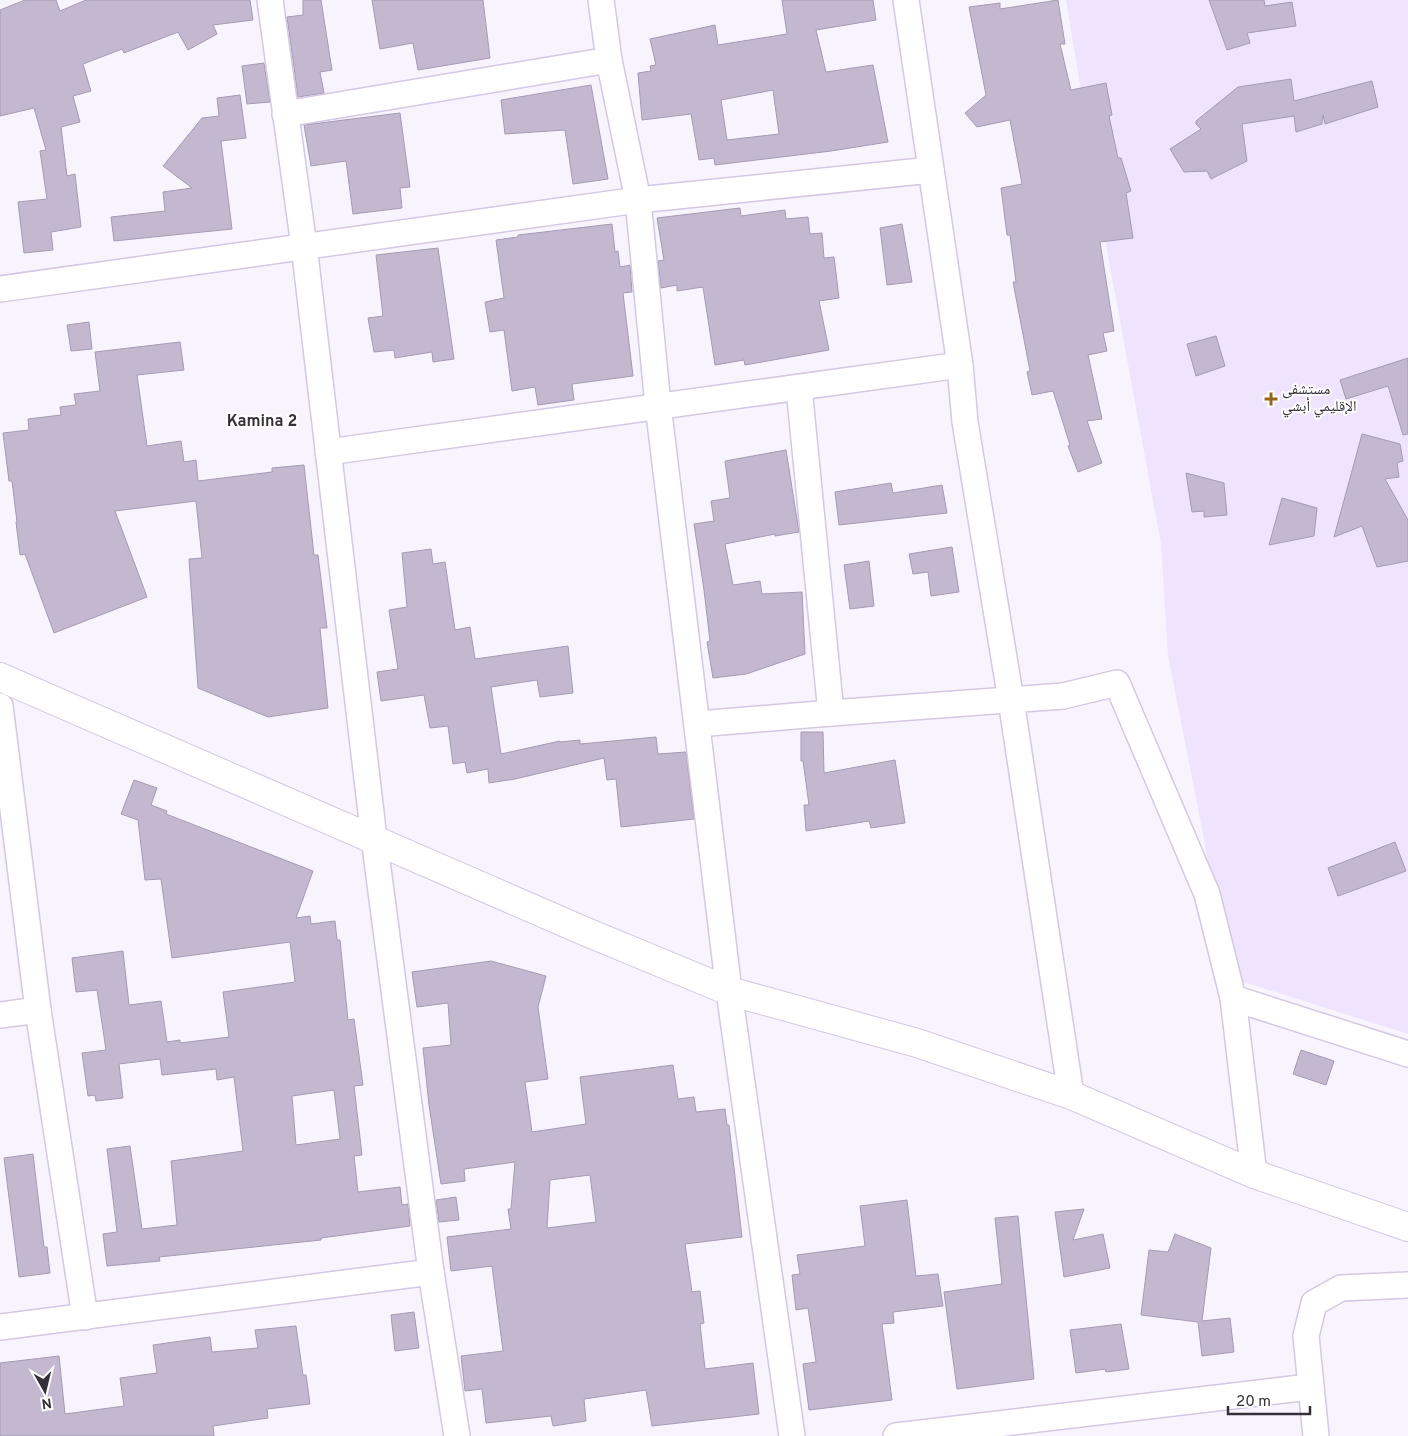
<svg xmlns="http://www.w3.org/2000/svg" width="1408" height="1436" font-family="Overpass,'Noto Naskh Arabic',sans-serif">
	<style>
		.built { fill: #efe3fe }
		.building { fill: #c4b8d1; stroke: #a59ab3; fill-rule: evenodd }
		.lines { fill: none; stroke-linecap: round; stroke-linejoin: round }
		.minor-casing { stroke: #d4c8e2; stroke-width: 28 }
		.tertiary-casing { stroke: #d4c8e2; stroke-width: 30 }
		.minor { stroke: #fff; stroke-width: 25 }
		.tertiary { stroke: #fff; stroke-width: 28 }
		.poi-dot { fill: #976517; stroke: #fff; stroke-width: 2 }
		.labels { text-anchor: middle; dominant-baseline: central; stroke-width: 4; stroke-linejoin: round; paint-order: stroke }
		.poi-label { font-size: 15px; fill: #342f39; stroke: #fff; text-anchor: start }
		.neighbourhood-label { font-size: 16px; font-weight: bold; fill: #342f39; stroke: #fff }
	</style>
	<rect width="100%" height="100%" fill="#f8f4fe"/>
	<path class="built" d="M 1066,0 L 1408,0 L 1408,1034 L 1231,978 L 1168,655 L 1161,544 L 1108,255 Z"/>
	<g class="building">
		<path d="M 25,0 L 56,0 L 60,11 L 86,0 L 250,0 L 253,20 L 213,25 L 217,34 L 188,50 L 178,32 L 124,53 L 122,49 L 83,64 L 91,91 L 73,96 L 80,122 L 61,127 L 67,176 L 75,174 L 81,227 L 51,232 L 53,250 L 24,253 L 18,202 L 47,199 L 40,151 L 46,150 L 34,108 L 0,116 L 0,10 Z"/>
		<path d="M 303,0 L 321,0 L 332,70 L 320,72 L 324,93 L 298,97 L 287,17 L 303,15 Z"/>
		<path d="M 372,0 L 483,0 L 490,58 L 418,70 L 413,43 L 380,49 Z"/>
		<path d="M 782,0 L 873,0 L 876,20 L 816,30 L 826,72 L 873,65 L 888,142 L 831,151 L 715,165 L 714,158 L 699,160 L 691,114 L 642,120 L 638,73 L 651,71 L 650,66 L 656,65 L 650,39 L 715,25 L 718,45 L 787,34 ZM 773,90 L 779,134 L 727,140 L 721,100 Z"/>
		<path d="M 1058,0 L 1065,44 L 1060,44 L 1071,90 L 1106,83 L 1112,115 L 1109,116 L 1118,158 L 1121,158 L 1131,191 L 1126,193 L 1133,238 L 1100,242 L 1114,331 L 1103,333 L 1107,351 L 1088,355 L 1102,419 L 1087,421 L 1102,463 L 1078,472 L 1068,446 L 1070,445 L 1053,391 L 1032,395 L 1027,372 L 1030,371 L 1013,282 L 1016,282 L 1010,235 L 1007,235 L 1001,188 L 1022,184 L 1010,120 L 977,127 L 965,113 L 986,95 L 969,7 L 1000,3 L 1000,9 Z"/>
		<path d="M 1209,0 L 1264,0 L 1265,6 L 1292,2 L 1296,26 L 1247,33 L 1250,43 L 1227,50 Z"/>
		<path d="M 264,63 L 270,102 L 247,104 L 242,66 Z"/>
		<path d="M 1291,79 L 1294,101 L 1372,81 L 1378,107 L 1325,124 L 1323,115 L 1322,124 L 1296,132 L 1294,116 L 1242,124 L 1247,161 L 1211,179 L 1207,171 L 1184,172 L 1170,149 L 1201,129 L 1196,124 L 1196,121 L 1238,87 Z"/>
		<path d="M 591,85 L 608,179 L 573,184 L 565,130 L 505,134 L 501,100 Z"/>
		<path d="M 240,95 L 246,138 L 221,141 L 232,229 L 114,241 L 111,217 L 165,211 L 163,192 L 192,188 L 163,166 L 202,118 L 219,116 L 217,98 Z"/>
		<path d="M 400,113 L 410,187 L 400,188 L 402,208 L 353,214 L 346,161 L 311,166 L 304,125 Z"/>
		<path d="M 740,208 L 741,216 L 785,210 L 786,219 L 808,217 L 810,234 L 822,233 L 824,258 L 834,257 L 839,298 L 819,301 L 829,350 L 745,365 L 744,360 L 715,365 L 703,287 L 677,291 L 677,285 L 661,288 L 658,261 L 664,260 L 657,218 Z"/>
		<path d="M 612,224 L 615,252 L 618,251 L 620,267 L 630,265 L 632,292 L 623,293 L 633,376 L 572,384 L 574,400 L 538,405 L 535,387 L 512,391 L 504,330 L 490,332 L 485,302 L 504,298 L 496,240 L 518,237 L 518,235 Z"/>
		<path d="M 902,224 L 912,282 L 887,285 L 880,228 Z"/>
		<path d="M 438,248 L 454,359 L 433,362 L 432,352 L 395,358 L 394,350 L 374,352 L 368,318 L 383,316 L 376,255 Z"/>
		<path d="M 89,322 L 92,349 L 71,351 L 67,325 Z"/>
		<path d="M 1216,336 L 1225,366 L 1196,376 L 1187,344 Z"/>
		<path d="M 180,342 L 184,370 L 137,375 L 147,446 L 181,441 L 184,462 L 196,460 L 198,481 L 272,472 L 272,468 L 304,465 L 314,555 L 318,555 L 327,628 L 320,628 L 328,708 L 268,717 L 198,688 L 189,559 L 202,558 L 196,501 L 115,511 L 147,597 L 54,633 L 25,554 L 20,555 L 16,522 L 17,522 L 12,481 L 9,481 L 3,433 L 29,430 L 28,419 L 61,415 L 60,407 L 76,405 L 74,394 L 100,391 L 95,352 Z"/>
		<path d="M 1408,358 L 1408,434 L 1403,435 L 1388,386 L 1346,399 L 1340,380 Z"/>
		<path d="M 1362,434 L 1400,444 L 1403,461 L 1397,463 L 1399,477 L 1385,479 L 1408,520 L 1408,561 L 1377,567 L 1362,526 L 1334,537 Z"/>
		<path d="M 786,450 L 799,532 L 775,536 L 775,534 L 725,544 L 733,585 L 760,581 L 762,594 L 802,592 L 805,654 L 746,674 L 713,678 L 707,642 L 710,641 L 704,590 L 694,524 L 714,521 L 711,501 L 730,498 L 725,461 Z"/>
		<path d="M 1186,473 L 1224,483 L 1227,515 L 1204,517 L 1204,511 L 1192,512 Z"/>
		<path d="M 891,483 L 893,493 L 942,485 L 947,513 L 839,525 L 835,492 Z"/>
		<path d="M 1282,498 L 1317,508 L 1314,536 L 1269,545 Z"/>
		<path d="M 952,547 L 959,592 L 931,596 L 928,572 L 913,574 L 909,554 Z"/>
		<path d="M 431,549 L 433,564 L 445,562 L 455,630 L 470,627 L 475,659 L 568,646 L 573,693 L 540,697 L 537,680 L 491,687 L 501,754 L 560,741 L 560,742 L 580,740 L 580,744 L 656,737 L 658,754 L 686,752 L 694,819 L 621,827 L 616,779 L 607,780 L 604,758 L 515,779 L 489,783 L 488,769 L 467,773 L 465,762 L 453,764 L 448,726 L 430,728 L 424,695 L 381,701 L 377,672 L 398,669 L 389,610 L 407,607 L 402,553 Z"/>
		<path d="M 869,561 L 874,606 L 850,609 L 844,565 Z"/>
		<path d="M 801,732 L 823,732 L 824,773 L 895,760 L 905,823 L 871,828 L 869,821 L 806,831 L 804,805 L 809,805 L 803,761 L 801,761 Z"/>
		<path d="M 134,780 L 157,788 L 151,805 L 167,811 L 166,814 L 313,871 L 296,918 L 310,916 L 311,924 L 335,921 L 337,940 L 340,940 L 348,1020 L 354,1019 L 363,1085 L 354,1086 L 362,1155 L 354,1156 L 358,1192 L 400,1187 L 402,1205 L 408,1204 L 410,1226 L 321,1238 L 321,1240 L 159,1257 L 160,1261 L 107,1266 L 103,1234 L 117,1232 L 107,1149 L 130,1146 L 142,1229 L 177,1225 L 171,1161 L 243,1151 L 234,1077 L 217,1080 L 216,1069 L 162,1075 L 160,1059 L 119,1064 L 123,1098 L 96,1101 L 95,1095 L 88,1096 L 82,1053 L 106,1050 L 97,990 L 76,992 L 72,958 L 123,951 L 129,1005 L 161,1001 L 167,1042 L 180,1040 L 180,1043 L 229,1037 L 223,992 L 295,982 L 290,942 L 172,958 L 161,879 L 145,880 L 138,820 L 121,814 ZM 334,1090 L 340,1139 L 296,1145 L 292,1096 Z"/>
		<path d="M 1395,842 L 1406,871 L 1338,896 L 1328,868 Z"/>
		<path d="M 491,961 L 546,976 L 538,1007 L 548,1079 L 525,1082 L 532,1132 L 586,1124 L 580,1077 L 673,1065 L 678,1099 L 694,1097 L 696,1112 L 725,1109 L 727,1125 L 729,1125 L 742,1237 L 685,1244 L 692,1292 L 700,1291 L 704,1323 L 700,1324 L 705,1369 L 753,1363 L 759,1414 L 652,1426 L 646,1390 L 584,1399 L 586,1421 L 553,1426 L 551,1416 L 486,1423 L 482,1389 L 465,1391 L 461,1356 L 503,1351 L 492,1266 L 451,1271 L 447,1237 L 511,1229 L 508,1209 L 511,1209 L 515,1162 L 464,1169 L 465,1181 L 441,1184 L 429,1105 L 423,1048 L 451,1045 L 448,1003 L 417,1007 L 412,972 ZM 590,1175 L 596,1222 L 547,1228 L 550,1180 Z"/>
		<path d="M 1301,1050 L 1334,1061 L 1326,1085 L 1293,1074 Z"/>
		<path d="M 33,1154 L 44,1247 L 47,1247 L 50,1273 L 19,1277 L 4,1158 Z"/>
		<path d="M 456,1197 L 459,1220 L 439,1222 L 436,1200 Z"/>
		<path d="M 907,1200 L 916,1276 L 938,1274 L 943,1306 L 893,1312 L 894,1323 L 882,1324 L 892,1400 L 809,1410 L 803,1364 L 816,1362 L 808,1308 L 796,1310 L 792,1275 L 800,1274 L 797,1255 L 865,1246 L 860,1206 Z"/>
		<path d="M 1084,1209 L 1073,1240 L 1103,1234 L 1110,1268 L 1064,1277 L 1055,1212 Z"/>
		<path d="M 1018,1216 L 1034,1379 L 957,1389 L 944,1292 L 1002,1284 L 995,1218 Z"/>
		<path d="M 1175,1234 L 1211,1248 L 1202,1321 L 1230,1318 L 1234,1352 L 1202,1356 L 1198,1322 L 1141,1315 L 1149,1250 L 1168,1252 Z"/>
		<path d="M 414,1312 L 419,1348 L 395,1351 L 391,1315 Z"/>
		<path d="M 1121,1324 L 1129,1369 L 1106,1372 L 1105,1369 L 1076,1373 L 1070,1330 Z"/>
		<path d="M 296,1326 L 303,1375 L 306,1375 L 310,1404 L 267,1409 L 268,1418 L 213,1426 L 214,1436 L 0,1436 L 0,1363 L 59,1356 L 65,1414 L 124,1406 L 120,1378 L 157,1373 L 153,1345 L 210,1337 L 212,1352 L 258,1348 L 255,1330 Z"/>
	</g>
	<g class="lines">
		<g class="minor-casing">
			<g id="minor">
				<path d="M 270,0 L 304,246 L 374,838 L 431,1272 L 457,1436"/>
				<path d="M 601,0 L 609,60 L 638,200 L 658,405 L 729,991 L 792,1436"/>
				<path d="M 906,0 L 960,365 L 965,422 L 1011,700 L 1071,1095"/>
				<path d="M 285,114 L 609,60"/>
				<path d="M 0,289 L 638,200 L 931,170"/>
				<path d="M 799,388 L 831,713 L 1063,696 L 1117,683 L 1207,894 L 1233,998 L 1254,1174"/>
				<path d="M 328,452 L 960,365"/>
				<path d="M 0,706 L 38,1010 L 0,1015"/>
				<path d="M 698,724 L 831,713"/>
				<path d="M 1233,998 L 1408,1054"/>
				<path d="M 38,1010 L 85,1317"/>
				<path d="M 0,1327 L 431,1272"/>
				<path d="M 896,1436 L 1309,1387"/>
				<path d="M 1316,1436 L 1306,1336 L 1314,1303 L 1341,1288 L 1408,1285"/>
			</g>
		</g>
		<g class="tertiary-casing">
			<path id="tertiary" d="M 0,677 L 584,931 L 729,991 L 917,1043 L 1071,1095 L 1254,1174 L 1408,1227"/>
		</g>
		<use href="#minor" class="minor"/>
		<use href="#tertiary" class="tertiary"/>
	</g>
	<path class="poi-dot" d="M1268.5 391.5h5v5h5v5h-5v5h-5v-5h-5v-5h5z"/>
	<g class="labels">
		<g class="poi-label">
			<text x="1282" y="390">مستشفى<tspan x="1282" dy="17">الإقليمي أبشي</tspan></text>
		</g>
		<g class="neighbourhood-label">
			<text x="262" y="422">Kamina 2</text>
		</g>
	</g>
	<g transform="translate(45 1391) rotate(172)" stroke="#ffffff" stroke-width="4" paint-order="stroke">
	<path d="M0-4L9 19L0 12L-9 19Z" fill="#342f39"/>
	<text y="-8" font-size="14" font-weight="bold" text-anchor="middle" fill="#342f39">N</text>
	</g>
	<path d="M1228 1406v8h82v-8" fill="none" stroke="#342f39" stroke-width="2.5"/>
	<text x="1236" y="1406" font-size="15" fill="#342f39" stroke="#ffffff" stroke-width="4" paint-order="stroke">20 m</text>
</svg>
